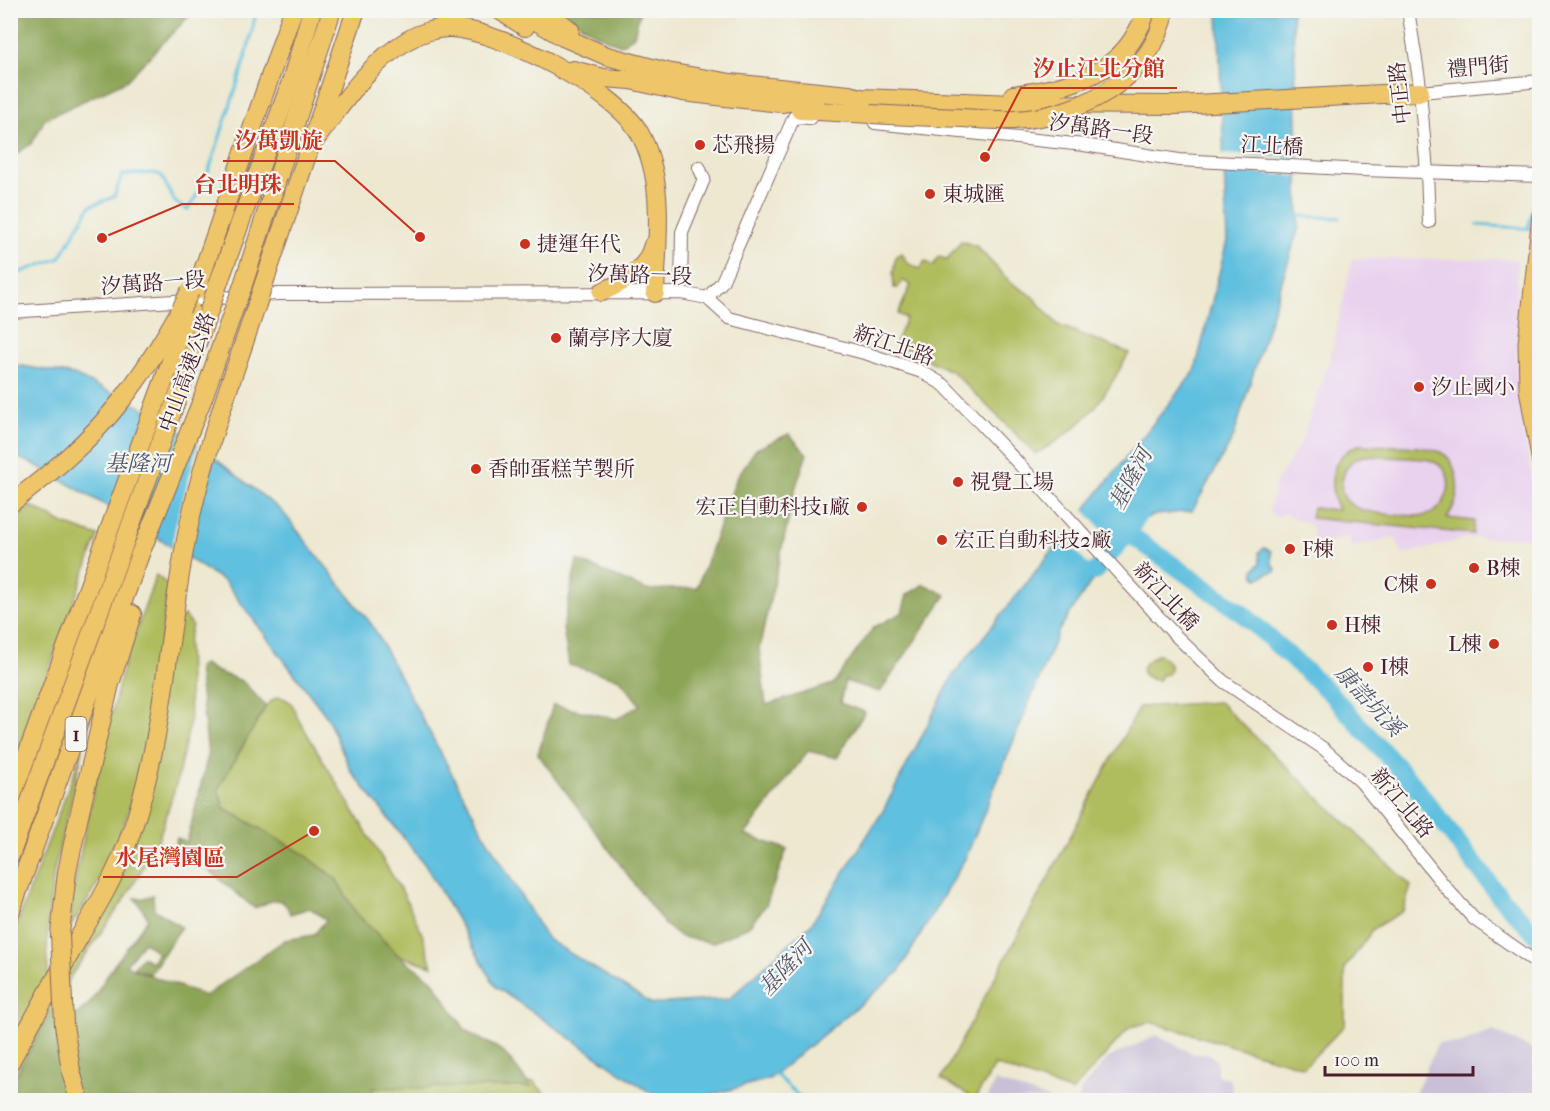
<svg xmlns="http://www.w3.org/2000/svg" width="1550" height="1111" font-family="'IM FELL French Canon','Noto Serif TC',serif">
	<style>
		.built { fill: #e9d2ee }
		.industrial { fill: #c9bfd7 }
		.green { fill: #b0bd5f; stroke: #7d6e45; stroke-width: 1.5; fill-rule: evenodd }
		.forest { fill: #8ca456; stroke: #6b6240; stroke-width: 1.5 }
		.water { fill: #61c0df; stroke: #567085; stroke-width: 1.5 }
		.pier { fill: #ede8d0 }
		.lines { fill: none; stroke-linecap: round; stroke-linejoin: round }
		.stream { stroke: #61c0df; stroke-width: 3 }
		.river { stroke: #61c0df; stroke-width: 18 }
		.minor-casing { stroke: #836565; stroke-width: 14 }
		.major-casing { stroke: #836565; stroke-width: 17 }
		.highway-casing { stroke: #836565; stroke-width: 20 }
		.minor { stroke: #fff; stroke-width: 12 }
		.major { stroke: #eec569; stroke-width: 15 }
		.highway { stroke: #eec569; stroke-width: 18 }
		.highway-bridge-casing { stroke: #836565; stroke-width: 20; stroke-linecap: butt }
		.highway-bridge { stroke: #eec569; stroke-width: 18 }
		.poi-dot { fill: #c8321e; stroke: #f6f6f2; stroke-width: 2 }
		.labels { text-anchor: middle; dominant-baseline: central; stroke-width: 4.5; stroke-linejoin: round; paint-order: stroke }
		.shield { fill: #f6f6f2; stroke: #7e6067; stroke-width: 1.5 }
		.shield-label { font-size: 20px; font-weight: bold; fill: #4a1f2b }
		.street-label { font-size: 21px; fill: #4a1f2b; stroke: #f6f6f2 }
		.poi-label { font-size: 21px; fill: #4a1f2b; stroke: #f6f6f2; text-anchor: start }
		.water-label { font-size: 22px; font-style: italic; fill: #52576a; stroke: #f6f6f2 }
		.leader { fill: none; stroke: #c8321e; stroke-width: 2 }
		.callout-dot { fill: #c8321e; stroke: #f6f6f2; stroke-width: 2 }
		.callout-label { font-size: 22px; text-anchor: middle; font-weight: bold; fill: #c8321e; stroke: #f6f6f2; stroke-width: 4.5; stroke-linejoin: round; paint-order: stroke }
	</style>
	<rect width="100%" height="100%" fill="#f6f6f2"/>
	<filter id="ink" filterUnits="userSpaceOnUse"><feTurbulence type="fractalNoise" baseFrequency=".0167" numOctaves="2"/><feDisplacementMap in="SourceGraphic" scale="12" xChannelSelector="R" yChannelSelector="G"/><feConvolveMatrix kernelMatrix="1 2 1 2 8 2 1 2 1" color-interpolation-filters="sRGB"/></filter>
	<filter id="wash" filterUnits="userSpaceOnUse"><feTurbulence type="fractalNoise" baseFrequency=".008" numOctaves="4" result="noise"/><feDisplacementMap in="SourceGraphic" scale="24" xChannelSelector="R" yChannelSelector="G"/><feGaussianBlur stdDeviation="1.35" result="paint"/><feColorMatrix in="noise" values="0 0 0 0 0 0 0 0 0 0 0 0 0 0 0 0 0 1.4 0 .05"/><feComposite in="paint" operator="in"/></filter>
	<g filter="url(#wash)">
		<rect width="100%" height="100%" fill="#ede8d0"/>
		<path class="built" d="M 1352,259 L 1517,259 L 1517,366 L 1520,408 L 1539,521 L 1539,538 L 1466,538 L 1403,555 L 1395,537 L 1352,547 L 1348,537 L 1315,545 L 1310,524 L 1297,520 L 1283,513 L 1277,518 L 1269,513 L 1275,485 L 1301,442 L 1331,356 Z"/>
		<g class="industrial">
			<path d="M 1493,1031 L 1539,1052 L 1539,1100 L 1412,1100 L 1438,1043 L 1458,1044 Z"/>
			<path d="M 1157,1035 L 1193,1054 L 1210,1054 L 1217,1061 L 1217,1075 L 1231,1080 L 1233,1100 L 1078,1100 L 1081,1089 L 1108,1058 Z"/>
			<path d="M 995,1081 L 1052,1100 L 987,1100 Z"/>
		</g>
		<g class="green">
			<path d="M 961,241 L 976,246 L 1011,283 L 1031,295 L 1058,325 L 1129,353 C 1116,375 1105,397 1088,415 C 1073,431 1054,443 1036,454 L 953,372 L 895,344 L 906,318 L 898,314 L 911,285 L 902,280 L 898,288 L 894,288 L 893,273 L 896,256 L 902,253 L 907,263 L 920,269 L 925,261 L 933,266 L 939,256 L 947,260 Z"/>
			<path d="M 1359,445 C 1378,446 1427,444 1442,453 C 1450,457 1454,467 1456,475 C 1460,493 1456,504 1447,518 L 1474,521 L 1473,534 L 1311,518 L 1313,508 L 1338,510 C 1327,484 1330,455 1359,445 ZM 1364,456 L 1426,459 C 1432,461 1439,463 1443,468 C 1457,486 1443,513 1423,516 C 1396,514 1327,519 1344,474 C 1347,465 1354,458 1364,456 Z"/>
			<path d="M 31,506 L 64,524 L 98,536 L 11,773 L 11,521 Z"/>
			<path d="M 156,575 L 168,585 C 156,677 149,771 111,857 C 101,882 84,905 70,928 L 73,888 L 96,779 L 122,671 Z"/>
			<path d="M 184,615 L 192,625 L 188,641 L 190,721 L 177,781 L 157,844 L 126,897 L 72,974 L 11,1086 L 11,1062 L 120,862 L 173,627 Z"/>
			<path d="M 1159,654 L 1170,663 L 1170,670 L 1168,674 L 1161,675 L 1159,680 C 1152,680 1139,676 1143,666 C 1145,661 1154,657 1159,654 Z"/>
			<path d="M 279,697 C 291,700 294,705 297,717 L 404,895 L 421,931 L 432,966 L 398,955 L 356,913 L 336,879 L 304,854 L 224,808 L 218,789 L 266,706 L 274,699 Z"/>
			<path d="M 1219,702 L 1411,886 L 1403,911 L 1374,928 L 1345,968 L 1345,1025 L 1304,1067 L 1150,1022 L 1130,1027 L 1072,1092 L 995,1065 L 975,1099 L 941,1079 L 1139,707 Z"/>
			<path d="M 83,749 L 54,871 L 48,921 L 47,959 L 49,982 L 11,1047 L 10,942 Z"/>
			<path d="M 534,1082 L 551,1100 L 367,1100 L 373,1088 Z"/>
		</g>
		<g class="forest">
			<path d="M 11,10 L 194,10 L 194,11 L 126,81 L 45,119 L 32,143 L 11,158 Z"/>
			<path d="M 565,11 L 640,11 L 634,36 L 621,45 C 603,39 578,25 565,11 Z"/>
			<path d="M 789,434 L 807,454 L 796,486 L 759,649 L 766,705 L 833,684 L 874,627 L 902,613 L 907,595 L 924,584 L 946,595 L 880,692 L 845,681 L 840,703 L 865,712 L 837,758 L 808,751 L 745,835 L 787,849 L 766,905 L 749,926 L 713,943 L 681,937 L 665,925 L 538,754 L 553,705 L 617,719 L 640,705 L 620,679 L 569,665 L 563,628 L 577,560 L 646,590 L 697,588 L 737,477 L 756,449 Z"/>
			<path d="M 204,664 L 215,671 L 242,681 L 266,706 L 218,789 L 224,808 L 304,854 L 336,879 L 356,913 L 398,955 L 433,981 L 464,1028 C 475,1040 493,1042 504,1053 C 514,1063 522,1076 531,1087 L 373,1088 L 367,1100 L 11,1100 L 10,1086 L 59,997 L 64,1025 L 91,1002 L 110,971 L 148,918 L 135,898 L 141,899 L 153,895 L 154,909 L 181,927 L 150,974 L 133,968 L 142,957 L 151,962 L 158,953 L 144,942 L 126,964 L 133,969 L 205,996 L 285,940 L 314,935 L 326,920 L 310,908 L 290,914 C 283,890 268,904 254,908 L 203,865 L 174,849 L 177,838 L 187,842 L 208,755 L 198,668 Z"/>
		</g>
		<g class="water">
			<path d="M 1218,11 L 1292,11 L 1296,83 L 1299,227 L 1233,438 L 1192,511 L 1156,515 L 1130,523 L 1059,630 L 966,857 L 898,973 L 769,1079 L 692,1100 L 661,1100 L 496,987 L 426,866 L 351,771 L 327,717 L 225,582 L 126,517 L 34,464 L 11,455 L 10,364 L 74,375 L 162,417 L 282,511 L 372,625 L 488,841 L 547,939 L 652,1004 L 729,999 L 812,923 L 883,811 L 954,674 L 1195,371 L 1227,241 Z"/>
			<path d="M 1264,548 L 1271,551 L 1272,564 L 1276,569 L 1275,572 L 1268,573 L 1258,579 L 1254,574 L 1254,570 L 1260,563 L 1259,552 Z"/>
		</g>
		<g class="pier">
			<path d="M 1222,154 L 1301,158 L 1301,176 L 1222,171 Z"/>
			<path d="M 199,442 L 210,451 L 184,559 L 171,550 L 176,524 Z"/>
			<path d="M 1082,508 L 1118,547 L 1099,576 L 1061,535 Z"/>
		</g>
		<g class="lines">
			<g class="stream">
				<path d="M 1297,216 L 1340,218"/>
				<path d="M 1477,225 L 1535,229"/>
				<path d="M 1528,228 L 1540,183"/>
				<path d="M 10,276 L 60,258 L 90,206 L 114,197 L 122,175 L 153,173 L 161,175 L 175,202 L 187,210 C 207,185 215,151 225,121 C 237,85 250,49 256,10"/>
				<path d="M 774,1073 L 803,1100"/>
			</g>
			<g class="river">
				<path d="M 1128,533 L 1243,614 L 1329,692 L 1412,783 L 1500,897 L 1540,939"/>
				<path d="M 1095,572 L 1128,533 L 1147,499"/>
			</g>
		</g>
	</g>
	<g filter="url(#ink)">
		<g class="lines">
			<g class="minor-casing">
				<g id="minor">
					<path d="M 1408,10 L 1419,79 L 1427,172 L 1429,222"/>
					<path d="M 1420,92 L 1540,81"/>
					<path d="M 875,123 L 1084,145 L 1179,160 L 1363,170 L 1540,176"/>
					<path d="M 681,293 L 682,232 L 704,179 L 699,167"/>
					<path d="M 707,298 L 722,282 L 794,117 L 810,118"/>
					<path d="M 10,312 L 277,294 L 681,293 L 707,298 L 729,318 L 868,354 L 922,372 L 944,385 L 1036,482 L 1175,635 L 1223,681 L 1324,749 L 1361,782 L 1447,889 L 1474,919 L 1540,965"/>
				</g>
			</g>
			<g class="major-casing">
				<path id="major" d="M 1540,215 L 1526,343 L 1527,389 L 1540,463"/>
			</g>
			<g class="highway-casing">
				<g id="highway">
					<path d="M 499,10 L 525,27"/>
					<path d="M 517,10 L 563,37 L 607,56 L 667,72 L 731,83 L 849,95 L 861,98 L 1014,104 L 1176,105 L 1420,92"/>
					<path d="M 545,10 L 570,30"/>
					<path d="M 573,70 L 604,78 L 631,80 L 683,92 L 725,97 L 781,103 L 802,100 L 815,101"/>
					<path d="M 1013,95 C 1060,89 1113,78 1137,32 C 1141,25 1145,18 1147,10"/>
					<path d="M 800,110 L 871,114"/>
					<path d="M 310,147 C 339,109 366,65 408,40 C 420,33 438,27 452,28 C 500,31 614,89 639,132 C 666,180 657,240 655,293"/>
					<path d="M 263,286 L 356,10"/>
					<path d="M 242,288 L 332,10"/>
					<path d="M 216,290 L 292,79 L 312,10"/>
					<path d="M 196,291 L 293,10"/>
					<path d="M 602,292 C 625,281 646,272 653,245"/>
					<path d="M 10,504 C 51,473 90,441 121,401 C 144,372 163,341 181,309"/>
					<path d="M 10,801 L 190,309"/>
					<path d="M 10,856 L 210,308"/>
					<path d="M 10,913 L 140,554 L 203,398 L 235,306"/>
					<path d="M 60,934 L 67,872 L 79,816 L 110,684 L 132,614"/>
					<path d="M 10,1062 C 32,1021 55,980 78,939 C 98,905 118,871 131,833 C 166,733 167,628 189,525 C 205,450 233,377 257,304"/>
					<path d="M 71,1071 L 79,1100"/>
				</g>
			</g>
			<use href="#minor" class="minor"/>
			<use href="#major" class="major"/>
			<use href="#highway" class="highway"/>
			<g class="highway-bridge-casing">
				<g id="highway-bridge">
					<path d="M 871,114 C 902,116 932,117 963,118 C 979,119 997,121 1013,120 C 1077,118 1154,79 1165,10"/>
					<path d="M 257,304 L 263,286"/>
					<path d="M 235,306 L 242,288"/>
					<path d="M 210,308 L 216,290"/>
					<path d="M 181,309 L 190,291"/>
					<path d="M 60,934 L 64,1025 L 71,1071"/>
				</g>
			</g>
			<use href="#highway-bridge" class="highway-bridge"/>
		</g>
	</g>
	<g class="poi-dot">
		<circle cx="700" cy="145" r="6"/>
		<circle cx="930" cy="194" r="6"/>
		<circle cx="525" cy="244" r="6"/>
		<circle cx="556" cy="338" r="6"/>
		<circle cx="1419" cy="387" r="6"/>
		<circle cx="476" cy="469" r="6"/>
		<circle cx="958" cy="482" r="6"/>
		<circle cx="862" cy="507" r="6"/>
		<circle cx="942" cy="540" r="6"/>
		<circle cx="1290" cy="549" r="6"/>
		<circle cx="1474" cy="568" r="6"/>
		<circle cx="1431" cy="584" r="6"/>
		<circle cx="1332" cy="625" r="6"/>
		<circle cx="1494" cy="644" r="6"/>
		<circle cx="1368" cy="667" r="6"/>
	</g>
	<g class="labels">
		<rect class="shield" x="65.5" y="717" width="21" height="34" rx="4.5"/>
		<g class="shield-label">
			<text x="76" y="734">1</text>
		</g>
		<g class="street-label">
			<text transform="translate(1478 67) rotate(-5)">禮門街</text>
			<text transform="translate(1400 93) rotate(-96)">中正路</text>
			<text transform="translate(1101 129) rotate(8)">汐萬路一段</text>
			<text transform="translate(1272 146) rotate(3)">江北橋</text>
			<text transform="translate(640 275) rotate(2)">汐萬路一段</text>
			<text transform="translate(153 283) rotate(-4)">汐萬路一段</text>
			<text transform="translate(894 345) rotate(19)">新江北路</text>
			<text transform="translate(187 372) rotate(-70)">中山高速公路</text>
			<text transform="translate(1166 596) rotate(47)">新江北橋</text>
			<text transform="translate(1402 803) rotate(50)">新江北路</text>
		</g>
		<g class="poi-label">
			<text x="712" y="145">芯飛揚</text>
			<text x="942" y="194">東城匯</text>
			<text x="537" y="244">捷運年代</text>
			<text x="568" y="338">蘭亭序大廈</text>
			<text x="1431" y="387">汐止國小</text>
			<text x="488" y="469">香帥蛋糕芋製所</text>
			<text x="970" y="482">視覺工場</text>
			<text x="850" y="507" text-anchor="end">宏正自動科技1廠</text>
			<text x="954" y="540">宏正自動科技2廠</text>
			<text x="1302" y="549">F棟</text>
			<text x="1486" y="568">B棟</text>
			<text x="1419" y="584" text-anchor="end">C棟</text>
			<text x="1344" y="625">H棟</text>
			<text x="1482" y="644" text-anchor="end">L棟</text>
			<text x="1380" y="667">I棟</text>
		</g>
		<g class="water-label">
			<text x="138" y="464">基隆河</text>
			<text transform="translate(1131 479) rotate(-62)">基隆河</text>
			<text transform="translate(1369 701) rotate(47)">康誥坑溪</text>
			<text transform="translate(786 968) rotate(-47)">基隆河</text>
		</g>
	</g>
	<path class="leader" d="M985 157L1021 88H1177M420 237L335 161H223M102 238L182 204H294M314 831L237 877H103"/>
	<g class="callout-dot">
		<circle cx="985" cy="157" r="6"/>
		<circle cx="420" cy="237" r="6"/>
		<circle cx="102" cy="238" r="6"/>
		<circle cx="314" cy="831" r="6"/>
	</g>
	<g class="callout-label">
		<text x="1099" y="76">汐止江北分館</text>
		<text x="279" y="148">汐萬凱旋</text>
		<text x="238" y="192">台北明珠</text>
		<text x="170" y="865">水尾灣園區</text>
	</g>
	<rect width="1550" height="1111" fill="none" stroke="#f6f6f2" stroke-width="36"/>
	<path d="M1325 1066v9h148v-9" fill="none" stroke="#4a1f2b" stroke-width="3"/>
	<text x="1334" y="1066" font-size="18" fill="#4a1f2b" stroke="#f6f6f2" stroke-width="4.5" paint-order="stroke">100 m</text>
</svg>
